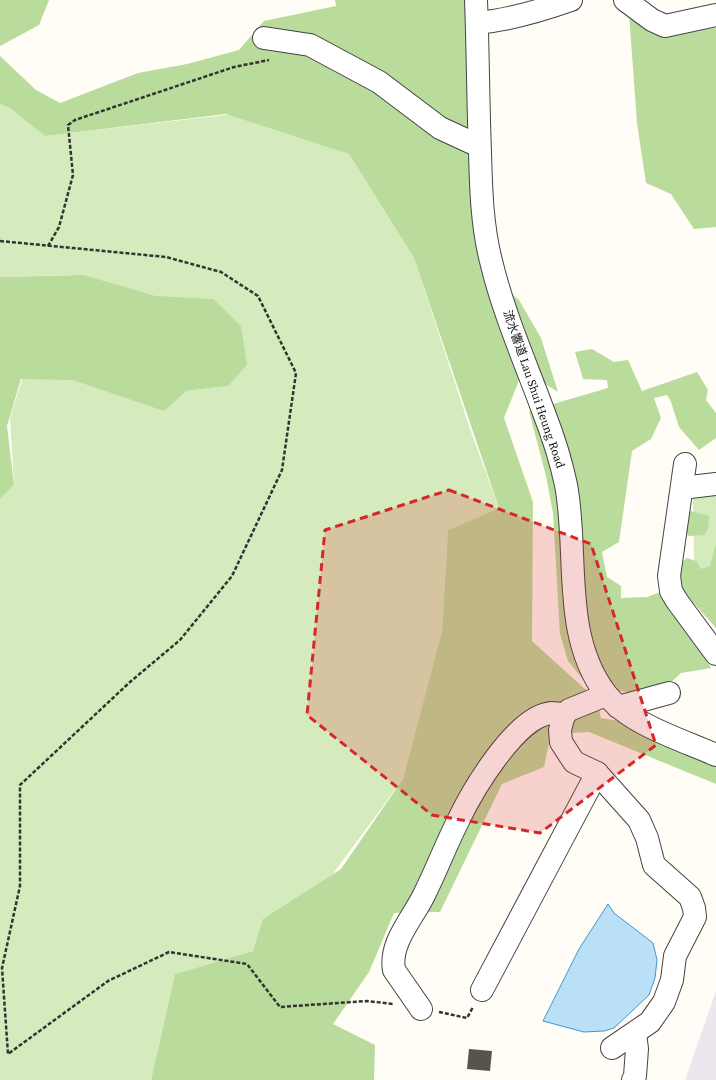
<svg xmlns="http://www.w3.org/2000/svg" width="716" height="1080" font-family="'Source Serif 4','Noto Sans SC',serif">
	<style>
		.industrial { fill: #eee6ef }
		.green { fill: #d5ebbd }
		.forest { fill: #b9dc9c }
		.water { fill: #b9e0f7; stroke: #3f96cf }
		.building { fill: #5a524d }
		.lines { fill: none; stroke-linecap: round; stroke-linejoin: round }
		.minor-casing { stroke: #444; stroke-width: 24 }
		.path { stroke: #333; stroke-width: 2.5; stroke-dasharray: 4 2; stroke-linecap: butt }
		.minor { stroke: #fff; stroke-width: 22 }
		.marked { fill: #d62828; fill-opacity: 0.2; stroke: #d62828; stroke-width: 3; stroke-dasharray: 8 5; stroke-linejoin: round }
		.labels { text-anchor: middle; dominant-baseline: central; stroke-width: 4; stroke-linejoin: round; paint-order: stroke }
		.street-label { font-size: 12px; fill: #111; stroke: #fff }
	</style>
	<rect width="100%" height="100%" fill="#fffdf5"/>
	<path class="industrial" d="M 716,991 L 716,1080 L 685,1080 Z"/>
	<g class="green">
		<path d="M 0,104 L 15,110 L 45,136 L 234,114 L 349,154 L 414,258 L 471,432 L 499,508 L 448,530 L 442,631 L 403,779 L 332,875 L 264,919 L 253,951 L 175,974 L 151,1080 L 0,1080 L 0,497 L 14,485 L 10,418 L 25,370 L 186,391 L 228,386 L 156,296 L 68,275 L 0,277 Z"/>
		<path d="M 716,491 L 716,587 L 694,560 L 693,496 Z"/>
	</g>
	<g class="forest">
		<path d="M 0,0 L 49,0 L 39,25 L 0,46 Z"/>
		<path d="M 335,0 L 467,0 L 485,272 L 519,300 L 541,338 L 558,392 L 523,370 L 504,418 L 533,502 L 532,641 L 597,700 L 601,718 L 631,723 L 716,750 L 716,784 L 589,732 L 551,734 L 544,767 L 502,784 L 440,912 L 394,913 L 369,972 L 333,1024 L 375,1045 L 374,1080 L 151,1080 L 175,974 L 253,951 L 263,919 L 341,869 L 403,779 L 442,631 L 448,530 L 499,508 L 414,258 L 349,154 L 226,114 L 45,136 L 10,108 L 0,104 L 0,56 L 36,90 L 60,103 L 138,73 L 187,64 L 239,50 L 264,21 L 336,6 Z"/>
		<path d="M 629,13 L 666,32 L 716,28 L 716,227 L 694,229 L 671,194 L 646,183 L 637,123 Z"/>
		<path d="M 83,275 L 156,296 L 213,299 L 241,326 L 247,365 L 228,386 L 186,391 L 164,411 L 73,380 L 21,379 L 7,426 L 14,485 L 0,499 L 0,277 Z"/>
		<path d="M 592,349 L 614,362 L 628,360 L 642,391 L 697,372 L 708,390 L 706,400 L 716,413 L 716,438 L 699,450 L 679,427 L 671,402 L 667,395 L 654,398 L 661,418 L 651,439 L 632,451 L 619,542 L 602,552 L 607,577 L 621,586 L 621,598 L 647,597 L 666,590 L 711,668 L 681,673 L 670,683 L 640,693 L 616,691 L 586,683 L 568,661 L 560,634 L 553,513 L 546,476 L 529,411 L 608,388 L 607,380 L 583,379 L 575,352 Z"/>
		<path d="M 687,510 L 709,516 L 708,527 L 705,535 L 688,536 L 682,520 Z"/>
		<path d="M 716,543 L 716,628 L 675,582 L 681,563 L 687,558 L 696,561 L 701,569 L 710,566 Z"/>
	</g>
	<path class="water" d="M 608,904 L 614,913 L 653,943 L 657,960 L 655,978 L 649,995 L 614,1028 L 604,1031 L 584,1032 L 543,1021 L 579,949 Z"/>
	<path class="building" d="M 469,1049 L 492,1051 L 490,1071 L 467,1069 Z"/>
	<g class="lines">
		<g class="minor-casing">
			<g id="minor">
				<path d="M 476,0 C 478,51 478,101 480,152 C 481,189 482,226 491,261 C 503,312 526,364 544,413 C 553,436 561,461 566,485 C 579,554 561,635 606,694 C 629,724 682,740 716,755"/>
				<path d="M 625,0 L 652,20 L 665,26 L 716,15"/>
				<path d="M 477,23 C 509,20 540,11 571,0"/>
				<path d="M 264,38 L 310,45 L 379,82 L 440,128 L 479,146"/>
				<path d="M 685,464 L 669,576 L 671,591 L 677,601 L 716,654"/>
				<path d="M 682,488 L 716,484"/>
				<path d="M 618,707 L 669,693"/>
				<path d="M 597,773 L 639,820 L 647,838 L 654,865 L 690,897 L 694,908 L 695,917 L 675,956 L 672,980 L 664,1002 L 650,1022 L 612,1048"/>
				<path d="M 482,990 L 597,773 L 574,762 L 561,742 L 560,730 L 564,715 L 569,710 L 606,695"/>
				<path d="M 421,1009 L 394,970 C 389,943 413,918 424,895 C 436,871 445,847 457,823 C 471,793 516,715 552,713 C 556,713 560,714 564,715"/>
				<path d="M 633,1080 L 635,1076 L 637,1049 L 635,1033"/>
			</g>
		</g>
		<g class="path">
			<path d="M 0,241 L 166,257 L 221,272 L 258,296 L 296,373 L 282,470 L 232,576 L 180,640 L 130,682 L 20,785 L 20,886 L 2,968 L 8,1054 L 108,981 L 169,952 L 247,964 L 280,1007 L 367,1001 L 393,1004"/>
			<path d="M 48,246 L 59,227 L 73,175 L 68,125 L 75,120 L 234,67 L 269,60"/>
			<path d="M 439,1012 L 467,1018 L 473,1007"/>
		</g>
		<use href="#minor" class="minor"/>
	</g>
	<path class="marked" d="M 449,490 L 591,544 L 656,745 L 540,833 L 432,815 L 307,715 L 325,530 Z"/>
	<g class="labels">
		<g class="street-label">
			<text transform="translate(534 389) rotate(71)">流水響道 Lau Shui Heung Road</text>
		</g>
	</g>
</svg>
